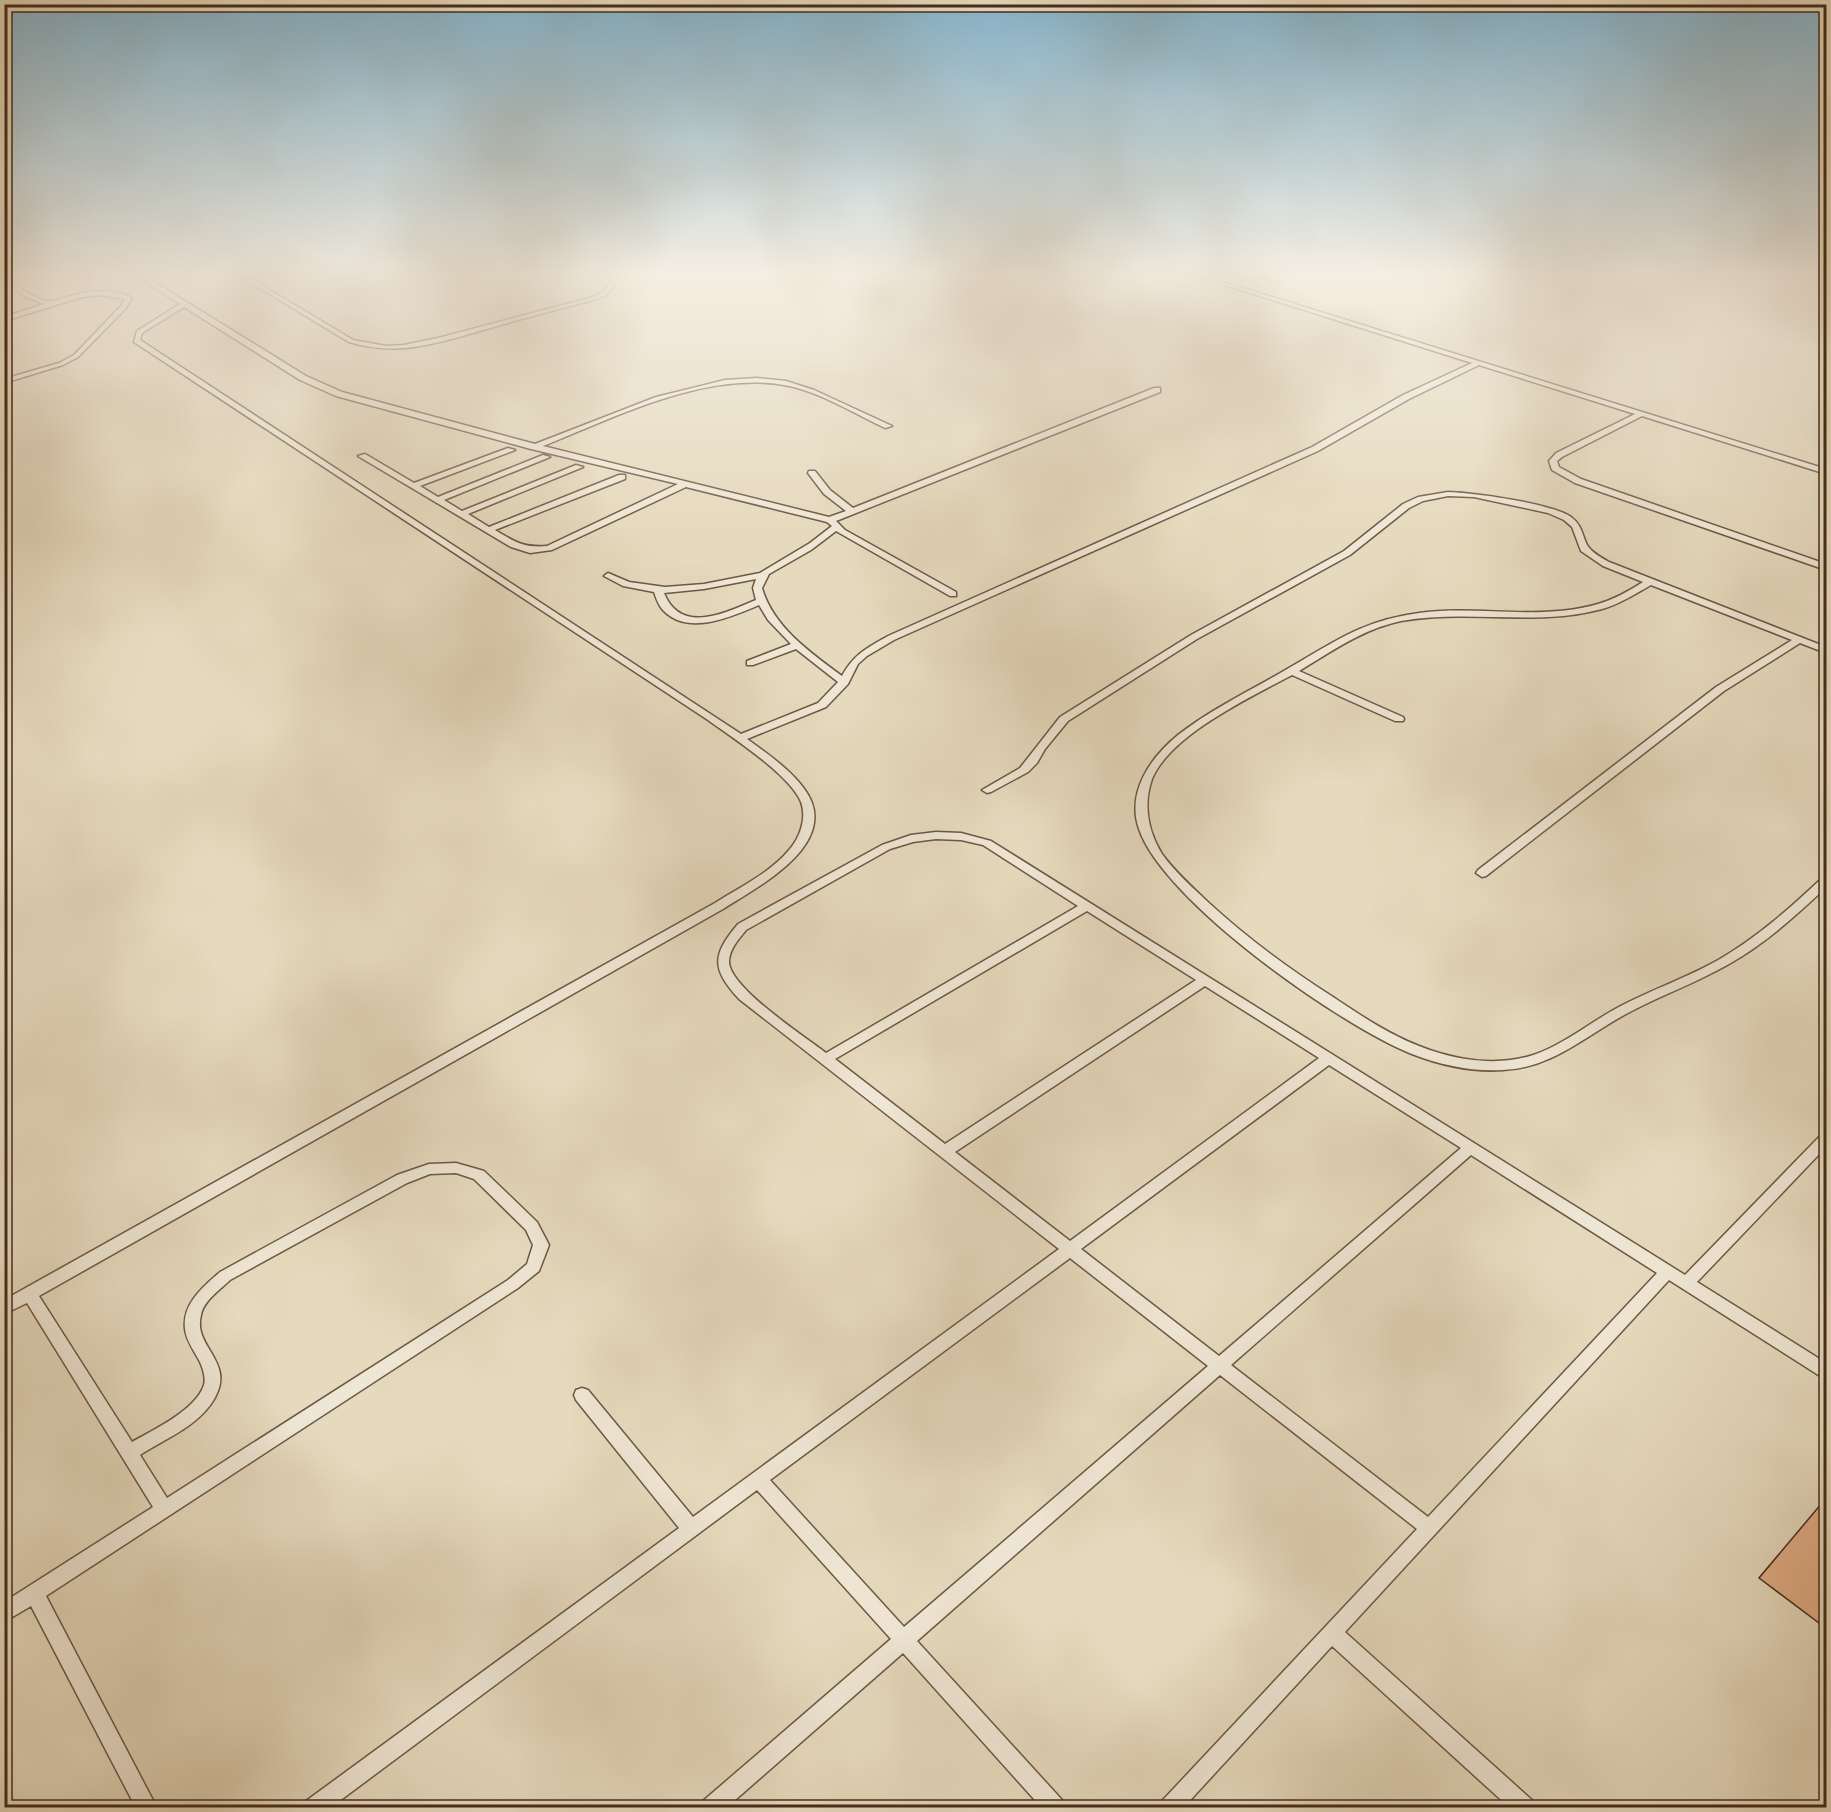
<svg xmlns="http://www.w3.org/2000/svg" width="1831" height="1812" font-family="'IM FELL French Canon',serif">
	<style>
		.building { fill: #e1ad87; stroke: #452c1c; stroke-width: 1.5 }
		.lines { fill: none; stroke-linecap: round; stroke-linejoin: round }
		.lane-casing { stroke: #6d5844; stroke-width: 3 }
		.lane { fill: #efe7d5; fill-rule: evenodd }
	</style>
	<rect width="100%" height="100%" fill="#e6dabe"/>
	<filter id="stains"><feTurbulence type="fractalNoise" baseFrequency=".00333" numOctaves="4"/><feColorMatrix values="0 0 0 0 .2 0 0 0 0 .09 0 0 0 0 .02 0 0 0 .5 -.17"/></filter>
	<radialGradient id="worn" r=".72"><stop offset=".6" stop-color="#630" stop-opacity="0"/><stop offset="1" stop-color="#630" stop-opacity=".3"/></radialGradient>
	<path class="building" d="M 1827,1497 L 1827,1629 L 1759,1578 Z"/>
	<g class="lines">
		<g class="lane-casing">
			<g id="lane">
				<path d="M 6,274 L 12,274 L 14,284 C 24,291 36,299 48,301 C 54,302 61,298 67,297 C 88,291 113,287 132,298 L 126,308 L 78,357 L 63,365 L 4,383 L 4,379 L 59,363 L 74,355 L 121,306 L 125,299 L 98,295 L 82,297 L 4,321 L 4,317 L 44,304 L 24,296 L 9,286 Z"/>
				<path d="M 134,274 L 141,274 L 306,376 L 342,392 L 535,444 L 656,397 L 725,380 L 757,378 L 786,381 L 814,390 L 892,426 L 885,428 C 853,413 819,391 784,385 C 704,371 616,417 543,446 L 829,517 L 846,511 L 824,494 L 808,473 L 809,471 L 815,471 L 830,490 L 853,508 L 1154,388 L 1160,388 L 1160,392 L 836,521 L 845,530 L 956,592 L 956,596 L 950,596 L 836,531 L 811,550 L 769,574 L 762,588 C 773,627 811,653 842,676 C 854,654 867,648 888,636 L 1312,447 L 1403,395 L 1472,363 L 1190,274 L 1198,274 L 1826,469 L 1826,473 L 1823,473 L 1642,416 L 1562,457 L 1557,461 L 1559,467 L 1581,479 L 1826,564 L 1826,570 L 1575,483 L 1552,470 L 1549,461 L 1556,453 L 1635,414 L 1479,365 L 1409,399 L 1318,451 L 894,640 L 867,656 L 858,664 L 848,684 L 826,707 L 747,739 C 768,754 803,778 812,803 C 829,851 754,889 723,909 L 39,1296 L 132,1442 C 153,1430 196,1410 204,1385 C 206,1378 203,1369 200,1362 C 195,1352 186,1341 185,1329 C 182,1304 203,1287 220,1272 L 397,1175 L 429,1164 L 456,1163 L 484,1171 L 537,1222 L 549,1245 L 539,1271 L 518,1288 L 46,1596 L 157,1808 L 136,1808 L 31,1606 L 4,1622 L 4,1602 L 153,1507 L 27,1303 L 4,1314 L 4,1300 L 715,903 C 740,887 770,873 789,850 C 800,838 807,818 801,802 C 790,775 733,738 708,720 L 134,342 L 137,331 L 180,304 ZM 184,307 L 300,380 L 336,396 L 531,449 L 678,484 L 547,546 C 524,548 515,542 495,530 L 625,479 L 625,475 L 619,475 L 489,527 L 468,514 L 583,467 L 576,465 L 462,511 L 444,500 L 550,457 L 543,455 L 438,497 L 420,486 L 515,450 L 508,448 L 414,483 L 365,454 L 358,456 L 511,547 L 530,553 L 552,550 L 686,487 L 827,522 L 832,526 L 810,543 L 760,573 L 704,584 L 665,587 L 629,582 L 608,573 L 604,576 L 623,586 L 654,592 C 656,598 658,604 662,609 C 686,637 731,617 759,605 L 768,620 L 791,644 L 747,661 L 747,665 L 753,665 L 796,649 L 838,682 L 818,703 L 741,734 L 140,340 L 142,333 ZM 756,579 L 753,588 L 756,600 C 725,613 681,635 664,593 L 704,589 ZM 456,1173 L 474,1179 L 526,1230 L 533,1245 L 527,1264 L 508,1280 L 167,1498 L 140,1455 C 163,1440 194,1428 211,1404 C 240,1362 192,1349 201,1315 C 204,1300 220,1290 230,1280 L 407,1183 L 430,1174 Z"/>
				<path d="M 236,274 L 243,274 L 353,340 L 386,346 L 404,345 L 438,338 L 593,297 L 602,293 L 608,286 L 591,274 C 600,274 610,278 614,286 L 606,295 L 597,299 C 563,308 528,317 494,327 C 443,341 401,358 349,342 Z"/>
				<path d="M 1448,492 C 1474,493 1551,503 1571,517 C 1582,525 1582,535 1587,545 C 1591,552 1602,558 1609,562 L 1826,647 L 1826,653 L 1800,643 L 1724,691 L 1486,876 L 1482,877 L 1476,873 L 1478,870 L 1716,687 L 1792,640 L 1651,585 C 1635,594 1620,604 1602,609 C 1537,627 1467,609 1401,621 C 1363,629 1332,651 1299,671 L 1403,717 L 1404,719 L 1403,721 L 1395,721 L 1292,675 C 1251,697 1170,735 1152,779 C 1143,805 1148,831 1162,854 C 1175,872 1193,888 1209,903 C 1247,938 1289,969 1333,997 C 1360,1015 1388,1034 1419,1046 C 1446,1057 1481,1064 1510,1060 C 1551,1056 1582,1027 1617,1008 C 1650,990 1687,978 1720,959 C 1758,937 1790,908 1822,878 L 1826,877 L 1826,887 L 1820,893 C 1792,919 1763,945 1729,964 C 1696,983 1659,996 1626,1014 C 1585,1036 1552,1068 1503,1070 C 1473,1072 1440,1065 1412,1054 C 1341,1026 1163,901 1139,829 C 1126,792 1151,757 1178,735 C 1210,710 1247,692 1282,672 C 1332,644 1359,621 1419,613 C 1478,605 1541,621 1598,604 C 1615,599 1629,591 1643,582 L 1603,566 L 1581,551 L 1572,527 L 1564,520 L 1548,513 L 1474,497 L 1448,496 L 1423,501 L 1409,508 L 1350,555 L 1197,639 L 1068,721 L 1045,749 L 1037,763 L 1028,772 L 991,792 L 987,793 L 982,790 L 1020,768 L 1060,717 L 1191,635 L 1344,551 L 1403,504 L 1418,497 Z"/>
				<path d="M 936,832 L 961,833 L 991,841 L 1685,1275 L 1821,1135 L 1826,1134 L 1826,1147 L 1697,1282 L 1826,1363 L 1826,1378 L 1820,1376 L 1669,1280 L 1345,1632 L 1533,1801 L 1536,1808 L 1510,1808 L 1332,1646 L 1183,1808 L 1159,1808 L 1162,1801 L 1417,1529 L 1220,1375 L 917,1641 L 1063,1801 L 1066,1808 L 1042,1808 L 903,1653 L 726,1808 L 700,1808 L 703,1801 L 891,1639 L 757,1490 L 330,1808 L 303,1808 L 306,1801 L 679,1528 L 576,1400 L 574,1395 L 576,1390 L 582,1388 L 588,1390 L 693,1517 L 1059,1249 L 739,999 C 712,969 711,956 738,924 L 882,845 L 911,835 ZM 936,839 L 961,840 L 983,845 L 1078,906 L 826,1053 C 804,1036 730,988 729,962 C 729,949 739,939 746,930 L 890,849 L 913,842 ZM 1087,911 L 1196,980 L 945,1144 L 835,1059 ZM 1205,986 L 1319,1058 L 1070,1241 L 955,1152 ZM 1329,1065 L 1461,1148 L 1219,1356 L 1081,1249 ZM 1471,1155 L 1657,1273 L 1428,1517 L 1231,1365 ZM 1070,1258 L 1208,1366 L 904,1627 L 770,1480 Z"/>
			</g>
		</g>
		<use href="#lane" class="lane"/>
	</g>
	<linearGradient id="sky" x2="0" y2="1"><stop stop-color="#87b7d0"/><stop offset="0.52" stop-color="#f4eee2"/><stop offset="1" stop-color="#f4eee2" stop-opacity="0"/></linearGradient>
	<rect width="1831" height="527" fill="url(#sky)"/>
	<rect width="1831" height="1812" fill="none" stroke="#e6dabe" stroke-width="24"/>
	<rect x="6" y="6" width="1819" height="1800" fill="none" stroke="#452c1c" stroke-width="3"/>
	<rect x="12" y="12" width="1807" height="1788" fill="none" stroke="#452c1c" stroke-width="1.5"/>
	<rect width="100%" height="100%" filter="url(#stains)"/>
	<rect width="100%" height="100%" fill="url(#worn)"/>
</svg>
